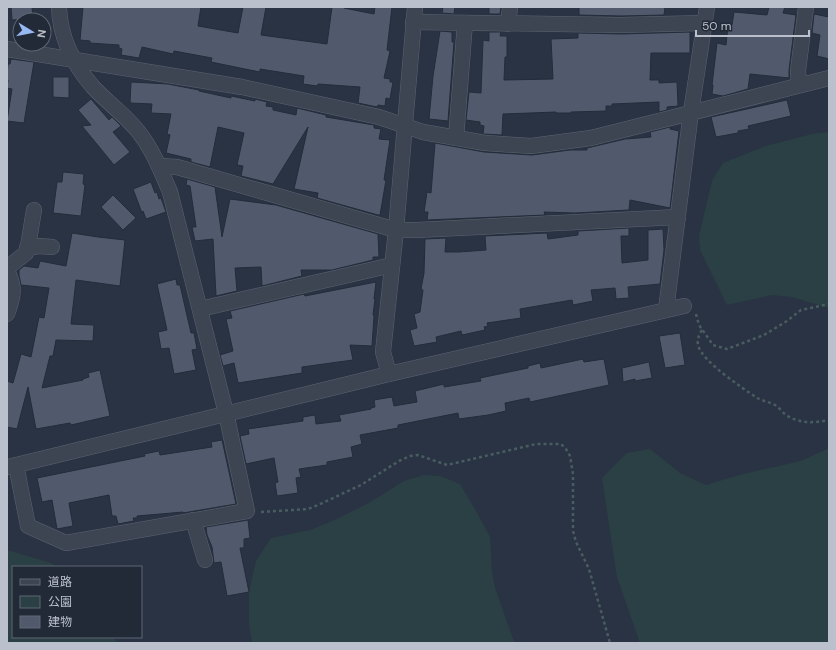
<svg xmlns="http://www.w3.org/2000/svg" width="836" height="650" font-family="'DM Sans','Noto Sans JP',sans-serif">
	<style>
		.green { fill: #2b4044 }
		.building { fill: #505a6c; stroke: #242c3a }
		.lines { fill: none; stroke-linecap: round; stroke-linejoin: round }
		.street-casing { stroke: #5c6370; stroke-width: 16 }
		.path { stroke: #495d60; stroke-width: 2.5; stroke-dasharray: 3 3; stroke-linecap: butt }
		.street { stroke: #3d4553; stroke-width: 15 }
	</style>
	<rect width="100%" height="100%" fill="#293343"/>
	<g class="green">
		<path d="M 829,132 L 829,308 L 792,297 L 772,295 L 727,305 L 700,250 L 699,236 L 712,181 L 723,163 L 766,146 L 812,134 Z"/>
		<path d="M 829,448 L 829,643 L 640,643 L 617,577 L 602,478 L 627,453 L 650,449 L 680,473 L 706,485 L 743,474 L 801,461 Z"/>
		<path d="M 424,475 L 440,476 L 460,484 L 476,511 L 490,537 L 492,572 L 495,588 L 513,639 L 516,643 L 252,643 L 249,624 L 249,591 L 256,561 L 271,538 L 310,530 L 337,519 L 369,503 L 404,481 Z"/>
		<path d="M 7,550 L 51,563 L 56,567 L 13,567 L 13,637 L 113,637 L 117,643 L 7,643 Z"/>
	</g>
	<g class="building">
		<path d="M 11,7 L 32,7 L 33,19 L 12,20 Z"/>
		<path d="M 83,7 L 201,7 L 198,26 L 238,33 L 243,7 L 266,7 L 261,35 L 327,44 L 332,7 L 344,7 L 344,8 L 374,14 L 375,7 L 392,7 L 387,50 L 390,51 L 384,78 L 390,79 L 390,82 L 393,82 L 390,99 L 386,98 L 385,106 L 378,105 L 377,107 L 358,103 L 360,87 L 318,84 L 317,86 L 303,84 L 304,76 L 260,69 L 260,72 L 240,68 L 211,62 L 212,58 L 174,51 L 173,54 L 142,47 L 139,58 L 121,55 L 122,49 L 119,48 L 119,45 L 90,43 L 90,41 L 80,40 Z"/>
		<path d="M 443,7 L 455,7 L 454,14 L 442,13 Z"/>
		<path d="M 489,7 L 501,7 L 500,14 L 489,14 Z"/>
		<path d="M 579,7 L 665,7 L 664,15 L 621,16 L 579,15 Z"/>
		<path d="M 769,7 L 785,7 L 783,13 L 796,15 L 789,70 L 789,78 L 750,74 L 748,89 L 723,96 L 712,94 L 713,85 L 712,85 L 717,43 L 726,45 L 728,25 L 732,25 L 734,12 L 767,15 Z"/>
		<path d="M 814,14 L 829,17 L 829,59 L 817,56 L 820,35 L 812,33 Z"/>
		<path d="M 440,31 L 452,32 L 452,42 L 454,42 L 448,121 L 429,119 L 433,76 Z"/>
		<path d="M 489,32 L 501,32 L 500,36 L 507,36 L 507,57 L 505,57 L 504,80 L 553,79 L 551,39 L 578,38 L 578,33 L 621,34 L 690,32 L 690,53 L 651,53 L 650,80 L 659,80 L 659,83 L 677,82 L 678,106 L 667,107 L 667,110 L 659,112 L 659,102 L 612,104 L 612,106 L 606,106 L 606,111 L 571,112 L 571,113 L 556,113 L 556,112 L 503,114 L 502,135 L 483,134 L 484,126 L 480,125 L 480,122 L 466,120 L 469,92 L 481,93 L 483,40 L 489,41 Z"/>
		<path d="M 11,59 L 34,62 L 24,123 L 7,121 L 12,89 L 7,88 L 8,80 L 7,80 L 7,75 L 8,64 L 10,64 Z"/>
		<path d="M 53,77 L 69,77 L 69,98 L 53,97 Z"/>
		<path d="M 131,82 L 168,84 L 199,90 L 199,91 L 231,98 L 231,96 L 255,101 L 255,99 L 267,102 L 266,106 L 273,107 L 273,110 L 296,115 L 297,108 L 326,115 L 326,117 L 374,125 L 374,128 L 381,129 L 379,139 L 390,140 L 384,180 L 386,180 L 380,215 L 378,215 L 317,198 L 318,193 L 294,189 L 308,127 L 273,184 L 241,176 L 243,166 L 237,165 L 244,133 L 218,127 L 210,167 L 191,162 L 191,159 L 166,153 L 170,135 L 167,134 L 171,114 L 151,113 L 152,104 L 130,103 Z"/>
		<path d="M 91,99 L 109,120 L 112,117 L 121,126 L 113,132 L 130,152 L 114,165 L 82,126 L 91,125 L 78,110 Z"/>
		<path d="M 787,100 L 791,116 L 748,126 L 749,129 L 738,131 L 738,133 L 716,137 L 711,117 Z"/>
		<path d="M 670,127 L 670,129 L 679,131 L 670,208 L 630,200 L 629,210 L 575,213 L 544,212 L 545,215 L 427,220 L 428,212 L 424,212 L 427,192 L 431,193 L 435,143 L 484,152 L 532,155 L 570,150 L 587,150 L 587,148 L 625,139 L 651,137 L 650,132 Z"/>
		<path d="M 63,172 L 84,174 L 83,184 L 85,185 L 81,216 L 53,213 L 57,182 L 62,182 Z"/>
		<path d="M 187,179 L 215,187 L 222,237 L 230,199 L 276,205 L 378,234 L 379,257 L 373,257 L 373,260 L 332,270 L 301,270 L 302,276 L 262,286 L 261,267 L 235,268 L 237,291 L 216,296 L 213,239 L 195,241 L 192,227 L 196,227 L 190,186 L 186,185 Z"/>
		<path d="M 151,182 L 155,193 L 157,192 L 159,199 L 161,198 L 166,212 L 146,219 L 143,211 L 142,213 L 133,189 Z"/>
		<path d="M 113,195 L 136,218 L 123,230 L 101,207 Z"/>
		<path d="M 629,228 L 629,236 L 621,236 L 622,263 L 648,260 L 648,230 L 663,229 L 664,250 L 660,284 L 628,287 L 629,298 L 616,299 L 615,288 L 591,290 L 593,301 L 573,305 L 572,300 L 520,309 L 521,318 L 487,323 L 488,326 L 484,327 L 485,330 L 462,335 L 461,331 L 436,337 L 437,342 L 414,346 L 410,330 L 417,328 L 414,314 L 420,312 L 423,290 L 421,289 L 424,273 L 425,239 L 446,238 L 445,252 L 459,252 L 486,250 L 485,236 L 547,233 L 548,239 L 578,235 L 578,231 Z"/>
		<path d="M 72,233 L 98,237 L 125,240 L 120,286 L 76,280 L 71,324 L 94,325 L 93,341 L 56,340 L 53,356 L 50,356 L 42,388 L 83,380 L 83,379 L 89,377 L 88,373 L 100,370 L 110,416 L 71,425 L 70,423 L 36,429 L 28,387 L 17,429 L 7,427 L 7,381 L 13,383 L 21,354 L 31,357 L 39,317 L 44,318 L 49,288 L 21,285 L 19,275 L 19,270 L 24,266 L 38,268 L 40,261 L 66,266 Z"/>
		<path d="M 176,279 L 177,285 L 180,285 L 191,333 L 194,333 L 197,349 L 192,350 L 196,370 L 174,374 L 169,348 L 161,349 L 158,332 L 167,330 L 157,284 Z"/>
		<path d="M 376,282 L 374,299 L 375,299 L 373,315 L 374,316 L 372,346 L 350,345 L 353,360 L 302,367 L 302,373 L 238,383 L 234,363 L 223,366 L 220,355 L 233,351 L 226,319 L 232,318 L 230,311 L 304,294 L 305,296 Z"/>
		<path d="M 680,333 L 685,365 L 665,368 L 659,336 Z"/>
		<path d="M 583,359 L 584,362 L 604,359 L 609,385 L 530,402 L 529,398 L 505,403 L 506,411 L 488,415 L 459,419 L 458,413 L 398,425 L 398,428 L 360,435 L 362,444 L 351,447 L 353,457 L 327,462 L 327,465 L 299,469 L 301,477 L 296,478 L 298,493 L 277,496 L 275,483 L 278,482 L 274,458 L 246,464 L 240,436 L 249,434 L 248,429 L 303,421 L 303,417 L 315,415 L 316,424 L 341,421 L 339,415 L 371,409 L 371,408 L 375,407 L 374,400 L 392,397 L 394,406 L 417,402 L 415,391 L 444,384 L 444,387 L 481,381 L 480,378 L 528,368 L 528,366 L 540,363 L 541,368 Z"/>
		<path d="M 649,362 L 652,378 L 635,381 L 635,379 L 623,382 L 622,368 Z"/>
		<path d="M 222,440 L 236,504 L 183,513 L 183,512 L 137,516 L 137,518 L 133,518 L 134,521 L 118,524 L 116,516 L 112,516 L 109,495 L 69,503 L 73,526 L 57,529 L 52,500 L 42,502 L 37,478 L 145,456 L 144,454 L 159,451 L 160,455 L 212,447 L 211,442 Z"/>
		<path d="M 248,520 L 250,538 L 244,539 L 244,548 L 240,548 L 249,592 L 227,596 L 221,562 L 214,563 L 212,547 L 207,535 L 206,527 Z"/>
	</g>
	<g class="lines">
		<g class="street-casing">
			<g id="street">
				<path d="M 413,22 L 621,25 L 704,23"/>
				<path d="M 508,24 L 510,7"/>
				<path d="M 7,49 L 242,87 L 379,117 L 423,132 L 485,143 L 531,146 L 591,138 L 829,78"/>
				<path d="M 799,85 L 798,71 L 806,7"/>
				<path d="M 456,138 L 465,23"/>
				<path d="M 160,166 L 177,167 L 396,230 L 417,230 L 678,217"/>
				<path d="M 27,248 L 39,246 L 52,247"/>
				<path d="M 7,268 L 26,253 L 28,246 L 34,210"/>
				<path d="M 7,271 C 16,287 13,298 7,314"/>
				<path d="M 200,309 L 392,265"/>
				<path d="M 666,310 L 691,112 L 707,7"/>
				<path d="M 389,374 L 383,352 L 396,230 L 415,7"/>
				<path d="M 16,465 L 28,526 L 66,543 L 247,511 L 226,413 L 170,192 C 161,171 152,148 137,130 C 124,114 107,102 93,87 C 73,64 60,38 59,7"/>
				<path d="M 8,467 L 389,374 L 684,306"/>
				<path d="M 193,520 L 205,560"/>
			</g>
		</g>
		<g class="path">
			<path d="M 696,314 L 699,325 L 713,345 L 727,349 L 764,335 L 787,321 L 801,310 L 829,304"/>
			<path d="M 702,330 C 699,335 697,339 698,345 C 702,362 743,388 757,398 C 763,401 769,402 775,405 C 779,407 782,412 786,415 C 800,424 814,423 829,420"/>
			<path d="M 261,512 L 308,509 L 318,505 L 361,485 L 399,461 L 410,456 L 418,455 L 447,465 L 536,444 L 561,444 L 566,449 L 570,456 L 573,474 L 573,531 L 576,542 L 589,569 L 610,643"/>
		</g>
		<use href="#street" class="street"/>
	</g>
	<rect width="836" height="650" fill="none" stroke="#bbc1cc" stroke-width="16"/>
	<rect x="12" y="566" width="130" height="72" fill="#222a38" stroke="#5f6673"/>
	<rect x="20" y="579" width="20" height="6" fill="#3d4553" stroke="#5f6673"/>
	<text x="48" y="586" font-size="12" fill="#bbc1cc">道路</text>
	<rect x="20" y="596" width="20" height="12" fill="#2b4044" stroke="#5f6673"/>
	<text x="48" y="606" font-size="12" fill="#bbc1cc">公園</text>
	<rect x="20" y="616" width="20" height="12" fill="#505a6c" stroke="#5f6673"/>
	<text x="48" y="626" font-size="12" fill="#bbc1cc">建物</text>
	<g transform="translate(32 32) rotate(100)"><circle r="19" fill="#222a38" stroke="#5f6673"/>
	<path d="M0-3L7 15L0 10L-7 15Z" fill="#98b8f4"/>
	<text y="-6" font-size="11" font-weight="bold" text-anchor="middle" fill="#bbc1cc">N</text>
	</g>
	<path d="M696 30v6h113v-6" fill="none" stroke="#bbc1cc" stroke-width="2"/>
	<text x="702" y="30" font-size="12" fill="#bbc1cc" stroke="#222a38" stroke-width="3" paint-order="stroke">50 m</text>
</svg>
